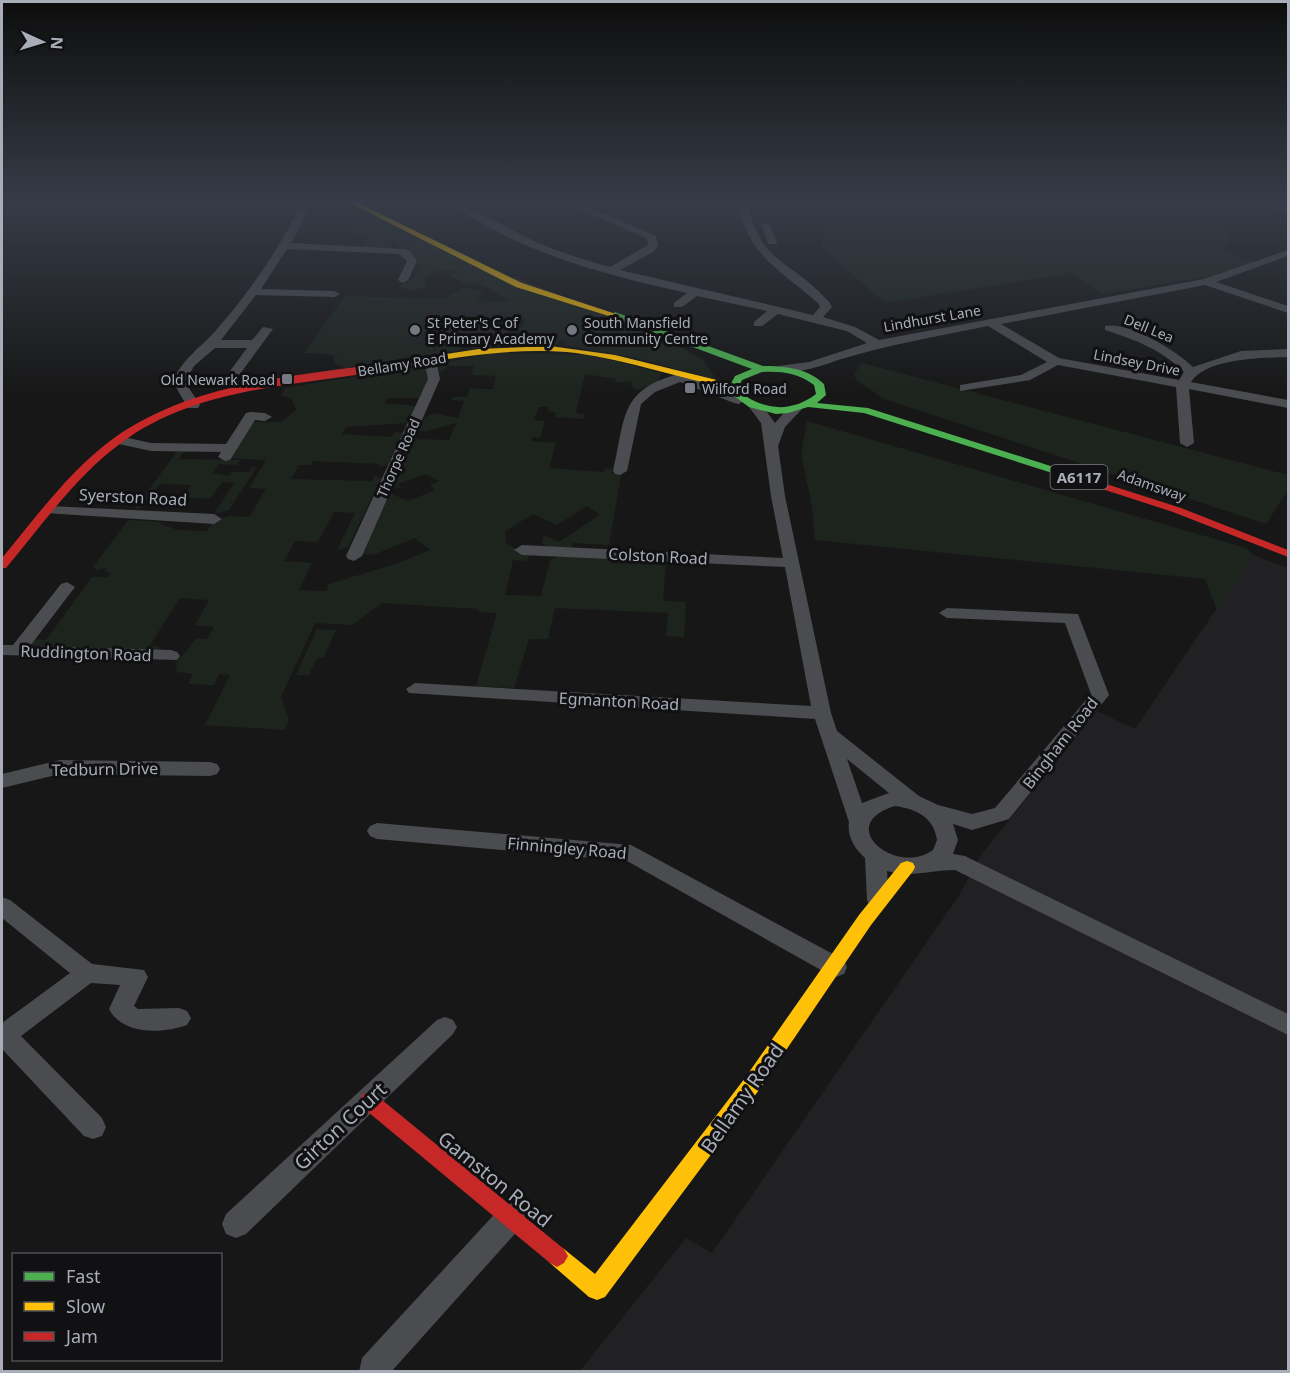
<svg xmlns="http://www.w3.org/2000/svg" width="1290" height="1373" font-family="'Noto Sans',sans-serif">
	<style>
		.built { fill: #212123 }
		.green { fill: #1d241e }
		.lines { fill: none; stroke-linecap: round; stroke-linejoin: round }
		.street { fill: #4b4c50; fill-rule: evenodd }
		.fast { fill: #4caf50; fill-rule: evenodd }
		.slow { fill: #ffc107; fill-rule: evenodd }
		.jam { fill: #c62828; fill-rule: evenodd }
		.poi-dot { fill: #757880; stroke: #111113; stroke-width: 2 }
		.labels { text-anchor: middle; dominant-baseline: central; stroke-width: 6; stroke-linejoin: round; paint-order: stroke }
		.far-street-label { font-size: 14px; fill: #a8adb8; stroke: #111113 }
		.far-poi-label { font-size: 14px; fill: #a8adb8; stroke: #111113; text-anchor: start }
		.shield { fill: #111113; stroke: #7b7e86; stroke-width: 1.5 }
		.shield-label { font-size: 15px; font-weight: bold; fill: #a8adb8 }
		.street-label { font-size: 16px; fill: #a8adb8; stroke: #111113 }
		.near-street-label { font-size: 20px; fill: #a8adb8; stroke: #111113 }
	</style>
	<rect width="100%" height="100%" fill="#171717"/>
	<g class="built">
		<path d="M 345,296 L 523,302 L 536,319 L 513,318 L 507,342 L 423,349 L 338,364 L 333,355 L 304,353 Z"/>
		<path d="M 1253,555 L 1288,568 L 1288,1371 L 579,1372 L 686,1238 L 712,1253 L 960,894 L 981,855 L 1097,711 L 1135,729 Z"/>
	</g>
	<g class="green">
		<path d="M 304,202 L 339,202 L 395,228 L 405,237 L 417,238 L 656,334 L 702,359 L 717,380 L 635,358 L 563,345 L 564,341 L 558,341 L 556,345 L 474,348 L 470,346 L 475,342 L 529,338 L 528,330 L 515,330 L 522,327 L 527,313 L 510,312 L 507,308 C 491,305 481,305 465,305 C 451,306 446,300 430,305 L 407,338 L 415,339 L 413,342 L 415,345 L 463,344 L 459,350 L 345,368 L 335,364 L 334,359 L 341,355 L 304,353 L 345,296 L 444,299 L 464,288 L 484,292 L 475,301 L 512,301 C 495,294 482,279 463,285 L 463,282 L 452,277 L 452,274 L 457,273 L 453,270 L 434,271 L 421,280 L 425,281 L 426,286 C 415,291 410,293 399,286 L 415,278 L 414,274 L 426,266 L 414,263 L 394,240 L 390,243 L 392,245 L 390,249 L 363,249 L 367,238 L 371,236 L 349,231 L 354,228 L 340,222 L 341,217 L 323,211 L 307,215 L 305,214 L 320,207 Z"/>
		<path d="M 825,202 L 1204,202 L 1229,234 L 1224,251 L 1254,262 L 1214,276 L 1101,294 L 1071,273 L 885,303 L 822,248 Z"/>
		<path d="M 493,353 L 591,355 L 662,373 L 657,383 L 637,390 L 631,386 L 632,381 L 615,383 L 616,379 L 585,374 L 576,413 L 585,414 L 584,419 L 554,417 L 556,412 L 548,411 L 549,407 L 539,407 L 534,420 L 545,421 L 540,438 L 532,437 L 531,441 L 556,443 L 549,468 L 604,472 L 605,468 L 612,470 L 612,474 L 621,475 L 609,545 L 573,543 L 572,548 L 550,548 L 542,543 L 544,535 L 559,542 L 600,515 L 587,506 L 557,525 L 533,514 L 505,531 L 506,543 L 516,549 L 516,552 L 529,556 L 527,561 L 513,560 L 505,595 L 541,596 L 550,560 L 562,554 L 666,559 L 663,601 L 686,602 L 684,637 L 666,636 L 668,613 L 555,608 L 548,639 L 529,639 L 514,688 L 476,686 L 497,613 L 478,612 L 478,609 L 382,603 L 352,625 L 315,623 L 281,697 L 289,720 L 284,730 L 205,725 L 230,675 L 219,674 L 214,685 L 188,684 L 193,674 L 177,672 L 175,664 L 196,639 L 207,639 L 214,627 L 195,625 L 209,600 L 180,598 L 150,645 L 162,648 L 151,652 L 33,646 L 29,642 L 31,639 L 46,640 L 92,577 L 108,577 L 110,573 L 105,572 L 107,567 L 98,570 L 93,567 L 128,520 L 161,522 L 160,524 L 178,530 L 207,531 L 214,521 L 229,516 L 249,517 L 266,489 L 249,488 L 266,460 L 227,458 L 251,422 L 281,422 L 296,410 L 291,398 L 280,395 L 284,392 L 284,388 L 424,366 L 429,369 L 430,375 L 419,398 L 388,398 L 385,403 L 416,406 L 408,423 L 346,427 L 342,434 L 392,437 L 395,432 L 403,433 L 387,465 L 379,468 L 380,464 L 313,461 L 310,465 L 299,465 L 291,479 L 372,481 L 375,475 L 381,479 L 348,547 L 337,550 L 355,513 L 334,512 L 318,542 L 295,541 L 284,561 L 312,563 L 299,590 L 326,591 L 329,584 L 395,564 L 430,550 L 415,538 L 373,555 L 362,554 L 390,493 L 408,501 L 435,490 L 430,485 L 439,481 L 426,474 L 398,484 L 402,488 L 392,487 L 409,451 L 408,445 L 416,435 L 417,439 L 449,440 L 456,423 L 424,432 L 415,429 L 425,417 L 434,413 L 458,418 L 464,401 L 452,400 L 453,397 L 467,397 L 470,388 L 493,389 L 496,376 L 471,375 L 474,366 L 447,366 L 444,371 L 440,372 L 438,364 Z"/>
		<path d="M 862,363 L 1288,475 L 1288,490 L 1266,524 L 884,399 L 856,380 L 854,373 Z"/>
		<path d="M 807,421 L 1246,548 L 1253,555 L 1217,610 L 1205,579 L 815,540 L 812,507 L 801,454 Z"/>
		<path d="M 178,450 L 184,450 L 179,459 L 240,460 L 237,465 L 219,464 L 213,473 L 229,476 L 232,472 L 249,472 L 252,467 L 257,467 L 229,510 L 214,514 L 234,483 L 222,482 L 210,499 L 189,498 L 185,494 L 191,485 L 160,484 L 142,507 L 134,510 Z"/>
		<path d="M 317,629 L 336,630 L 324,657 L 316,660 L 309,675 L 296,675 Z"/>
	</g>
	<g class="lines">
		<g class="street">
			<path d="M 448,202 C 464,201 516,233 536,242 C 559,252 585,260 610,267 L 648,245 L 646,238 L 563,202 L 576,202 L 656,236 L 658,246 L 653,252 L 620,270 L 813,315 L 820,307 L 819,304 C 782,271 746,255 738,202 L 748,202 C 758,264 794,261 829,302 L 832,307 L 823,317 L 855,327 L 879,340 L 1204,279 L 1288,250 L 1288,256 L 1216,282 L 1288,306 L 1288,313 L 1205,285 L 1001,324 L 1059,358 L 1179,380 L 1184,372 C 1161,349 1135,340 1105,330 L 1105,326 C 1128,321 1177,351 1193,367 L 1241,351 L 1288,349 L 1288,357 C 1263,358 1206,358 1191,382 L 1288,400 L 1288,408 L 1189,389 L 1194,443 L 1187,447 L 1180,443 L 1176,387 L 1058,365 L 1030,380 L 960,391 L 960,385 L 1021,375 L 1047,362 L 988,326 C 938,336 887,345 838,360 C 825,365 786,378 776,369 L 778,366 L 809,362 L 867,343 L 847,331 L 778,314 L 762,326 L 754,326 L 754,322 L 767,311 L 697,296 L 682,307 L 674,307 L 674,303 L 687,293 C 615,277 539,258 475,219 C 466,214 456,209 448,202 Z"/>
			<path d="M 1262,202 L 1274,202 L 1288,209 L 1288,215 Z"/>
			<path d="M 303,207 L 308,210 L 291,243 L 404,249 L 410,251 L 417,261 L 408,280 L 403,283 L 398,280 L 407,261 L 399,254 L 287,249 L 261,289 L 334,291 L 340,294 L 334,297 L 256,295 L 221,340 L 252,340 L 263,327 L 273,329 L 237,378 L 229,378 L 227,375 L 247,348 L 215,348 L 194,366 L 185,382 L 200,405 L 198,408 L 188,408 L 173,382 C 181,359 202,347 217,329 C 249,292 276,254 298,210 Z"/>
			<path d="M 761,224 L 769,224 L 777,242 L 776,244 L 768,244 Z"/>
			<path d="M 430,356 L 436,360 L 440,379 L 362,556 L 354,561 L 348,559 L 346,556 L 428,379 L 424,360 Z"/>
			<path d="M 682,373 L 745,400 L 739,404 L 734,403 L 680,382 L 655,392 L 641,404 L 627,471 L 620,475 L 615,474 L 613,471 C 626,416 619,389 682,373 Z"/>
			<path d="M 756,403 L 761,404 L 775,423 L 790,406 L 795,405 L 802,409 L 785,427 L 778,446 L 785,496 L 831,713 L 837,731 L 919,796 L 938,805 L 972,814 L 995,808 L 1091,694 L 1065,623 L 947,618 L 939,613 L 947,608 L 1078,614 L 1109,695 L 1009,819 L 972,830 L 953,824 L 958,840 L 953,854 L 965,856 L 1288,1014 L 1288,1035 L 955,870 C 931,870 910,878 887,871 L 889,900 L 886,906 L 878,909 L 870,906 L 867,900 L 865,858 C 854,848 847,836 849,822 L 815,719 L 409,693 L 406,689 L 415,683 L 811,706 L 785,567 L 522,555 L 514,550 L 522,545 L 783,558 L 771,496 L 761,423 L 749,407 ZM 847,759 L 889,793 L 862,803 ZM 895,806 C 916,809 934,817 937,840 L 933,850 C 896,877 833,825 895,806 Z"/>
			<path d="M 251,412 L 265,413 L 272,417 L 265,421 L 255,420 L 230,460 L 225,461 L 218,457 L 221,452 L 151,451 L 114,443 L 112,440 L 119,436 L 151,443 L 226,444 L 246,413 Z"/>
			<path d="M 50,506 L 214,514 L 222,519 L 214,524 L 45,513 L 43,510 Z"/>
			<path d="M 67,582 L 75,587 L 30,646 L 171,650 L 177,652 L 180,656 L 177,660 L 2,655 L 2,645 L 13,645 L 61,584 Z"/>
			<path d="M 60,760 L 210,762 L 217,764 L 220,769 L 217,774 L 210,776 L 60,774 L 2,788 L 2,774 Z"/>
			<path d="M 377,823 L 631,845 L 844,960 L 847,967 L 844,974 L 836,977 L 828,974 L 627,861 L 377,839 L 370,836 L 367,831 L 370,826 Z"/>
			<path d="M 2,897 L 10,900 L 92,964 L 144,970 L 148,977 L 134,1006 L 138,1009 L 179,1008 L 187,1011 L 191,1018 L 187,1025 C 163,1034 122,1035 109,1009 L 120,985 L 91,983 L 21,1036 L 102,1118 L 106,1127 L 102,1136 L 93,1139 L 84,1136 L 2,1049 L 2,1023 L 70,973 L 2,918 Z"/>
			<path d="M 445,1017 L 453,1020 L 457,1027 L 453,1034 L 246,1234 L 236,1238 L 226,1234 L 222,1224 L 226,1214 L 437,1020 Z"/>
			<path d="M 511,1203 L 521,1207 L 525,1217 L 521,1227 L 391,1372 L 359,1372 L 362,1358 L 501,1207 Z"/>
		</g>
		<path class="fast" d="M 615,312 L 763,366 C 784,366 808,368 824,384 L 826,395 L 817,403 L 868,408 L 1104,483 L 1105,485 L 1104,487 L 1096,487 L 864,413 L 808,407 L 788,413 L 776,414 L 749,407 L 727,391 L 735,376 L 752,369 L 612,317 L 611,315 ZM 762,372 C 782,371 798,373 814,385 L 816,394 C 790,414 762,410 737,390 L 742,380 Z"/>
		<g class="slow">
			<path d="M 348,202 L 356,202 L 522,283 L 619,315 L 612,317 L 516,287 Z"/>
			<path d="M 550,346 L 615,355 L 737,385 L 732,388 C 679,379 629,360 576,353 C 519,347 462,356 407,366 L 402,363 L 407,360 L 479,349 Z"/>
			<path d="M 907,861 L 913,863 L 915,867 L 913,871 L 871,925 L 759,1090 L 605,1297 L 597,1300 L 589,1297 L 550,1263 L 546,1256 L 550,1249 L 557,1245 L 564,1249 L 595,1274 L 745,1078 L 859,915 L 901,863 Z"/>
		</g>
		<g class="jam">
			<path d="M 407,360 L 410,361 L 410,365 C 313,387 205,381 121,443 C 76,476 42,525 6,568 L 2,568 L 2,558 C 36,517 70,470 114,438 C 197,379 310,375 407,360 Z"/>
			<path d="M 1100,482 L 1181,508 L 1288,550 L 1288,557 L 1173,512 L 1096,487 L 1096,483 Z"/>
			<path d="M 369,1092 L 376,1095 L 564,1249 L 568,1256 L 564,1263 L 557,1267 L 550,1263 L 362,1107 L 360,1101 L 362,1095 Z"/>
		</g>
	</g>
	<linearGradient id="sky" x2="0" y2="1"><stop stop-color="#0d0d0d"/><stop offset="0.51" stop-color="#363c47"/><stop offset="1" stop-color="#363c47" stop-opacity="0"/></linearGradient>
	<rect width="1290" height="394" fill="url(#sky)"/>
	<g class="poi-dot">
		<circle cx="415" cy="330" r="6"/>
		<circle cx="572" cy="330" r="6"/>
		<rect x="281" y="373" width="12" height="12" rx="3"/>
		<rect x="684" y="382" width="12" height="12" rx="3"/>
	</g>
	<g class="labels">
		<g class="far-street-label">
			<text transform="translate(932 318) rotate(-10)">Lindhurst Lane</text>
			<text transform="translate(1149 328) rotate(22)">Dell Lea</text>
			<text transform="translate(1137 362) rotate(11)">Lindsey Drive</text>
			<text transform="translate(402 364) rotate(-9)">Bellamy Road</text>
			<text transform="translate(398 458) rotate(-66)">Thorpe Road</text>
			<text transform="translate(1152 485) rotate(19)">Adamsway</text>
		</g>
		<g class="far-poi-label">
			<text x="427" y="322">St Peter's C of<tspan x="427" dy="16">E Primary Academy</tspan></text>
			<text x="584" y="322">South Mansfield<tspan x="584" dy="16">Community Centre</tspan></text>
			<text x="275" y="379" text-anchor="end">Old Newark Road</text>
			<text x="702" y="388">Wilford Road</text>
		</g>
		<rect class="shield" x="1050.5" y="465" width="57" height="24" rx="4.5"/>
		<g class="shield-label">
			<text x="1079" y="477">A6117</text>
		</g>
		<g class="street-label">
			<text transform="translate(133 497) rotate(3)">Syerston Road</text>
			<text transform="translate(658 556) rotate(3)">Colston Road</text>
			<text transform="translate(86 653) rotate(2)">Ruddington Road</text>
			<text transform="translate(619 701) rotate(3)">Egmanton Road</text>
			<text transform="translate(1060 743) rotate(-52)">Bingham Road</text>
			<text transform="translate(105 769) rotate(-1)">Tedburn Drive</text>
			<text transform="translate(567 848) rotate(5)">Finningley Road</text>
		</g>
		<g class="near-street-label">
			<text transform="translate(742 1098) rotate(-55)">Bellamy Road</text>
			<text transform="translate(340 1126) rotate(-43)">Girton Court</text>
			<text transform="translate(495 1179) rotate(39)">Gamston Road</text>
		</g>
	</g>
	<rect width="1290" height="1373" fill="none" stroke="#a8adb8" stroke-width="6"/>
	<rect x="12" y="1253" width="210" height="108" fill="#111113" stroke="#4d4f55" stroke-width="1.5"/>
	<rect x="24" y="1272" width="30" height="9" fill="#4caf50" stroke="#4d4f55" stroke-width="1.5"/>
	<text x="66" y="1283" font-size="18" fill="#a8adb8">Fast</text>
	<rect x="24" y="1302" width="30" height="9" fill="#ffc107" stroke="#4d4f55" stroke-width="1.5"/>
	<text x="66" y="1313" font-size="18" fill="#a8adb8">Slow</text>
	<rect x="24" y="1332" width="30" height="9" fill="#c62828" stroke="#4d4f55" stroke-width="1.5"/>
	<text x="66" y="1343" font-size="18" fill="#a8adb8">Jam</text>
	<g transform="translate(42 42) rotate(94)" stroke="#111113" stroke-width="4.5" paint-order="stroke">
	<path d="M0-4.5L10 22L0 15L-10 22Z" fill="#a8adb8"/>
	<text y="-9" font-size="16" font-weight="bold" text-anchor="middle" fill="#a8adb8">N</text>
	</g>
</svg>
